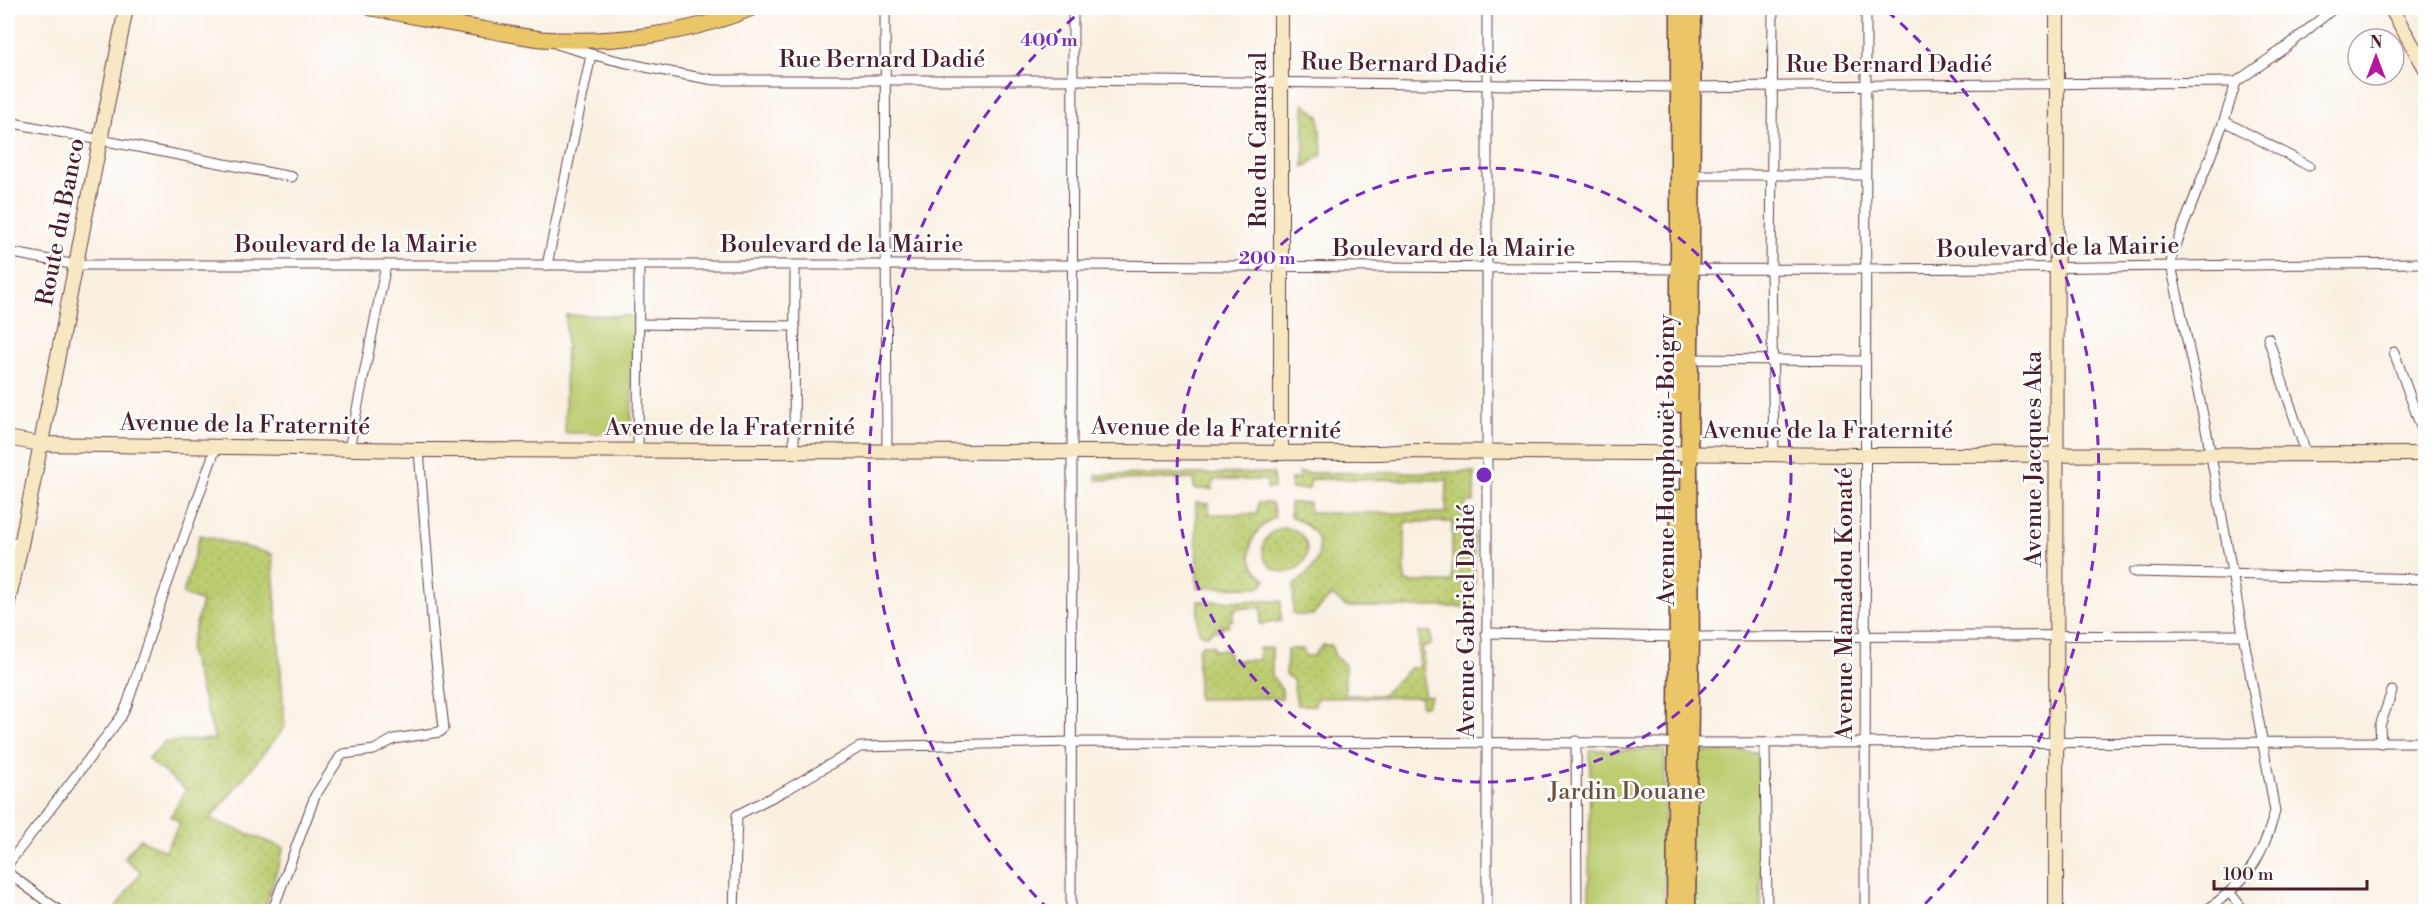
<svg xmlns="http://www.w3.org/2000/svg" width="2433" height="919" font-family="'Libre Bodoni',serif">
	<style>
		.grass { fill: url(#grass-dots); stroke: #83764d; stroke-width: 1.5; fill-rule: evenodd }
		.park { fill: #bccc6f; stroke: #83764d; stroke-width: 1.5 }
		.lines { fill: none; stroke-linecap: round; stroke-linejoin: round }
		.street-casing { stroke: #643e46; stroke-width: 11 }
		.secondary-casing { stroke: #643e46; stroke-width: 16 }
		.primary-casing { stroke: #643e46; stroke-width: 17 }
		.highway-casing { stroke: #643e46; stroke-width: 19 }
		.street { stroke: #fff; stroke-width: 9 }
		.secondary { stroke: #f7e8c3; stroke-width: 14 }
		.primary { stroke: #eac669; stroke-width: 15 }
		.highway { stroke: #eac669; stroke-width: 16 }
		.ring { fill: none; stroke: #7b2cbf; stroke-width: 3; stroke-dasharray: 10 8 }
		.labels { text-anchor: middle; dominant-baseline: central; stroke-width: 5; stroke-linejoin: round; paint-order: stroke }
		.street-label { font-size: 24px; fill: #4a1f2b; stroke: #fff }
		.park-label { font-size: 24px; fill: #6c533f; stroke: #fff }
		.centre { fill: #7b2cbf; stroke: #fff; stroke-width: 3 }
		.ring-label { font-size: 18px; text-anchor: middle; font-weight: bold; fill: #7b2cbf; stroke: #fff; stroke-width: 5; stroke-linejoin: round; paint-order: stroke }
	</style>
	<defs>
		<pattern id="grass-dots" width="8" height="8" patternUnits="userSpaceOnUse" patternTransform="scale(1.5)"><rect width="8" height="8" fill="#bccc6f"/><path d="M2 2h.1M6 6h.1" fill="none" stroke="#a3af60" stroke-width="1.8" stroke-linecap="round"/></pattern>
	</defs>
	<rect width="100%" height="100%" fill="#fff"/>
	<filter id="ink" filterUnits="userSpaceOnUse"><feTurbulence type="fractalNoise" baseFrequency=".0167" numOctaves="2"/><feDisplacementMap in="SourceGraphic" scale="12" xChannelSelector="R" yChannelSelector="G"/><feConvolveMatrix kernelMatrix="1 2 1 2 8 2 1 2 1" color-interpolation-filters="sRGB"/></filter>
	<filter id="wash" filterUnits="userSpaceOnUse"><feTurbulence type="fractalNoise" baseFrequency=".008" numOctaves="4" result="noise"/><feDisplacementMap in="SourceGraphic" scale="24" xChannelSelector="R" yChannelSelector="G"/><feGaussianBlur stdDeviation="1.35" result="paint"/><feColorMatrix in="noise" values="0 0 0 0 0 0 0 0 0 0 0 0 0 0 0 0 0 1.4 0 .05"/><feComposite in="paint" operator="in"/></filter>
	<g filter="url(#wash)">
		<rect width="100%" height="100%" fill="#f9f0e2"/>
		<g class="grass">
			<path d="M 1304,103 L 1319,116 C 1319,129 1322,141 1322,155 L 1304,167 Z"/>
			<path d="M 1474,472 L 1474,502 L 1466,502 L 1466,526 L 1474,526 L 1475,607 L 1346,607 L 1332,595 L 1313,615 L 1296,615 L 1293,612 L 1294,585 C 1326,562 1330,533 1290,516 L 1290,503 L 1309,503 L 1310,513 L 1446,513 L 1447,480 L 1310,479 L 1309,489 L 1291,489 L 1291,479 L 1299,479 L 1299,473 ZM 1405,522 L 1452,522 L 1452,582 L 1405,582 Z"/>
			<path d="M 1273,473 L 1274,488 L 1267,489 L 1267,480 L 1213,480 L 1212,489 L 1194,489 L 1194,479 L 1096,480 L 1096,475 Z"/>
			<path d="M 1196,503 L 1209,504 L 1209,514 L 1257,514 L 1258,503 L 1272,503 L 1275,517 C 1249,532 1239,559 1266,579 L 1260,587 L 1197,588 Z"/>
			<circle cx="1285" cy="550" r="22"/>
			<path d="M 200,535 L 272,554 L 285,727 L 210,819 L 284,848 L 264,911 L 113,911 L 141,872 L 124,858 L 140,839 L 165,851 L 180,823 L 171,816 L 186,790 L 148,759 L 164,742 L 215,739 L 189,650 L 202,602 L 183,594 Z"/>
			<path d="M 1198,601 L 1281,601 L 1281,621 L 1260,624 L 1262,608 L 1237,608 L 1233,612 L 1233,620 L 1229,620 L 1228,626 L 1222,626 L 1222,631 L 1212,631 L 1208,635 L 1203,635 L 1198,630 Z"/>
			<path d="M 1419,632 L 1431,632 L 1431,645 L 1423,646 L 1424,695 L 1431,696 L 1426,706 L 1421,706 L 1421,697 L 1316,698 L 1315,705 L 1297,705 L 1293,680 L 1286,675 L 1287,649 L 1303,649 L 1305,656 L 1313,656 L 1323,645 L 1331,645 L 1335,656 L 1345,665 L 1345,695 L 1382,695 L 1410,668 L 1419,668 Z"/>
			<path d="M 1202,645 L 1213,645 L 1213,650 L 1226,650 L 1229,654 L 1229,660 L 1259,660 L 1259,648 L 1272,648 L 1272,676 L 1282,690 L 1282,698 L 1198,699 L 1198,650 Z"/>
		</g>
		<g class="park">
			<path d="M 566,315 L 634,316 L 631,434 L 565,433 Z"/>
			<path d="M 1590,750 L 1665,750 L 1664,911 L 1589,911 Z"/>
			<path d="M 1686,752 L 1761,752 L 1761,911 L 1687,911 Z"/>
		</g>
	</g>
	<g filter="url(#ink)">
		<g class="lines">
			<g class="street-casing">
				<g id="street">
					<path d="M 885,8 L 887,451"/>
					<path d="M 1773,8 L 1771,270 L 1774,454"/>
					<path d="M 557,44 C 609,61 661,71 714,80 L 1073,80 L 1678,87 L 2236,82"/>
					<path d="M 2224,121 L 2309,166"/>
					<path d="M 8,122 L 292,177"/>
					<path d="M 1691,175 L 1865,175"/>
					<path d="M 8,252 L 76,265 L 1073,265 L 1678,269"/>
					<path d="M 547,265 L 591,55"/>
					<path d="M 1691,269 C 1936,271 2181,265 2426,263"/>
					<path d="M 639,324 L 795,326"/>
					<path d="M 2268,338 L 2306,453"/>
					<path d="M 2394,352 L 2426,441"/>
					<path d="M 1690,359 L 1865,361"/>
					<path d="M 349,449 L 386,265"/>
					<path d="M 638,450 L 639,265"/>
					<path d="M 794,451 L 795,265"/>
					<path d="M 8,542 L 21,545"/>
					<path d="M 2134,572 L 2426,579"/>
					<path d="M 1486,633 L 1678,637"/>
					<path d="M 1691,637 L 2243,635"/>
					<path d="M 1576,741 L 1577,912"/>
					<path d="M 1690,743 L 2426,742"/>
					<path d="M 1765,743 L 1767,912"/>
					<path d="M 2381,743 L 2380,726 L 2392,691"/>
					<path d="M 8,864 L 121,717 L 127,705 L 158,610 L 216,447"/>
					<path d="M 8,873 L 61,912"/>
					<path d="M 2230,893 L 2245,912"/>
					<path d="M 272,912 L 315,796 L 340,757 L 343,754 L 374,750 L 394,739 L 440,732 L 444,728 L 434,644 L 419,450"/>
					<path d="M 734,912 L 737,815 L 786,790 L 860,747 L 1071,742 L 1677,743"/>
					<path d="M 1071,912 L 1073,8"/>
					<path d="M 1487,912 L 1487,8"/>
					<path d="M 1865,912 L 1866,8"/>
					<path d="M 2204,912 C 2246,882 2262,861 2275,811 L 2207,434 L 2171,265 L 2172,256 L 2224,121 L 2236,82 L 2289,45 L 2334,8"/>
				</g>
			</g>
			<g class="secondary-casing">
				<g id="secondary">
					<path d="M 1281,8 L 1281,453"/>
					<path d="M 2391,8 L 2426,69"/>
					<path d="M 8,438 L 40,444 L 419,450 L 1380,453 L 1412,451 L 1864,455 L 2426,454"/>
					<path d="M 8,602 L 21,545 L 126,8"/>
					<path d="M 2056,912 L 2057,8"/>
				</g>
			</g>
			<g class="primary-casing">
				<path id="primary" d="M 371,8 C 409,15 448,23 487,30 C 505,33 523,37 541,39 C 611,44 687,35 752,8"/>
			</g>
			<g class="highway-casing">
				<g id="highway">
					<path d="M 1679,404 L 1679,8"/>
					<path d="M 1675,912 L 1679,498"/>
					<path d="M 1687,912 L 1691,637 L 1689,470 L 1693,8"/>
				</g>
			</g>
			<use href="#street" class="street"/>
			<use href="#secondary" class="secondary"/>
			<use href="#primary" class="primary"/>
			<use href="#highway" class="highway"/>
		</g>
	</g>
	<g class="ring">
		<circle cx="1484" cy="475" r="307"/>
		<path d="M1049 910A615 615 0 0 1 1081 11M1887 11A615 615 0 0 1 1919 910"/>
	</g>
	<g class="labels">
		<g class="street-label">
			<text x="882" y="60">Rue Bernard Dadié</text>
			<text transform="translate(1404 64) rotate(1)">Rue Bernard Dadié</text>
			<text x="1889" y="65">Rue Bernard Dadié</text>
			<text transform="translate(1259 140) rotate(-90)">Rue du Carnaval</text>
			<text transform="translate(61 222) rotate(-79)">Route du Banco</text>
			<text x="356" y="245">Boulevard de la Mairie</text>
			<text x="842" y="245">Boulevard de la Mairie</text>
			<text transform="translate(2058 248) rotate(-1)">Boulevard de la Mairie</text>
			<text x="1454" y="249">Boulevard de la Mairie</text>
			<text transform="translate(245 425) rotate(1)">Avenue de la Fraternité</text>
			<text x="730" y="428">Avenue de la Fraternité</text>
			<text transform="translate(1216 429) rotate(1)">Avenue de la Fraternité</text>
			<text x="1828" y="431">Avenue de la Fraternité</text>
			<text transform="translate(2034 459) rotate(-90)">Avenue Jacques Aka</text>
			<text transform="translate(1667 460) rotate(-90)">Avenue Houphouët-Boigny</text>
			<text transform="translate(1845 604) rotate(-90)">Avenue Mamadou Konaté</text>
			<text transform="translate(1467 621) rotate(-90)">Avenue Gabriel Dadié</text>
		</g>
		<g class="park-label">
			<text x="1627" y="792">Jardin Douane</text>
		</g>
	</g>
	<circle cx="1484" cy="475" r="9" class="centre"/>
	<g class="ring-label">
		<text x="1049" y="46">400 m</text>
		<text x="1267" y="264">200 m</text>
	</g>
	<rect width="2433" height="919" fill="none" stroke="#fff" stroke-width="30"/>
	<g transform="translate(2376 57)"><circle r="28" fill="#ffffff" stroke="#b7a5aa" stroke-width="1.5"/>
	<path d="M0-4.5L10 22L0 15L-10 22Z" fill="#b5179e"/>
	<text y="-9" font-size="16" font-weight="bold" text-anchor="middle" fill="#4a1f2b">N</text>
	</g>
	<path d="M2214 880v9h153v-9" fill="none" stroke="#4a1f2b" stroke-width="3"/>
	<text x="2223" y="880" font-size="18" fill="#4a1f2b" stroke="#ffffff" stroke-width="4.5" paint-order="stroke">100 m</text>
</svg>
